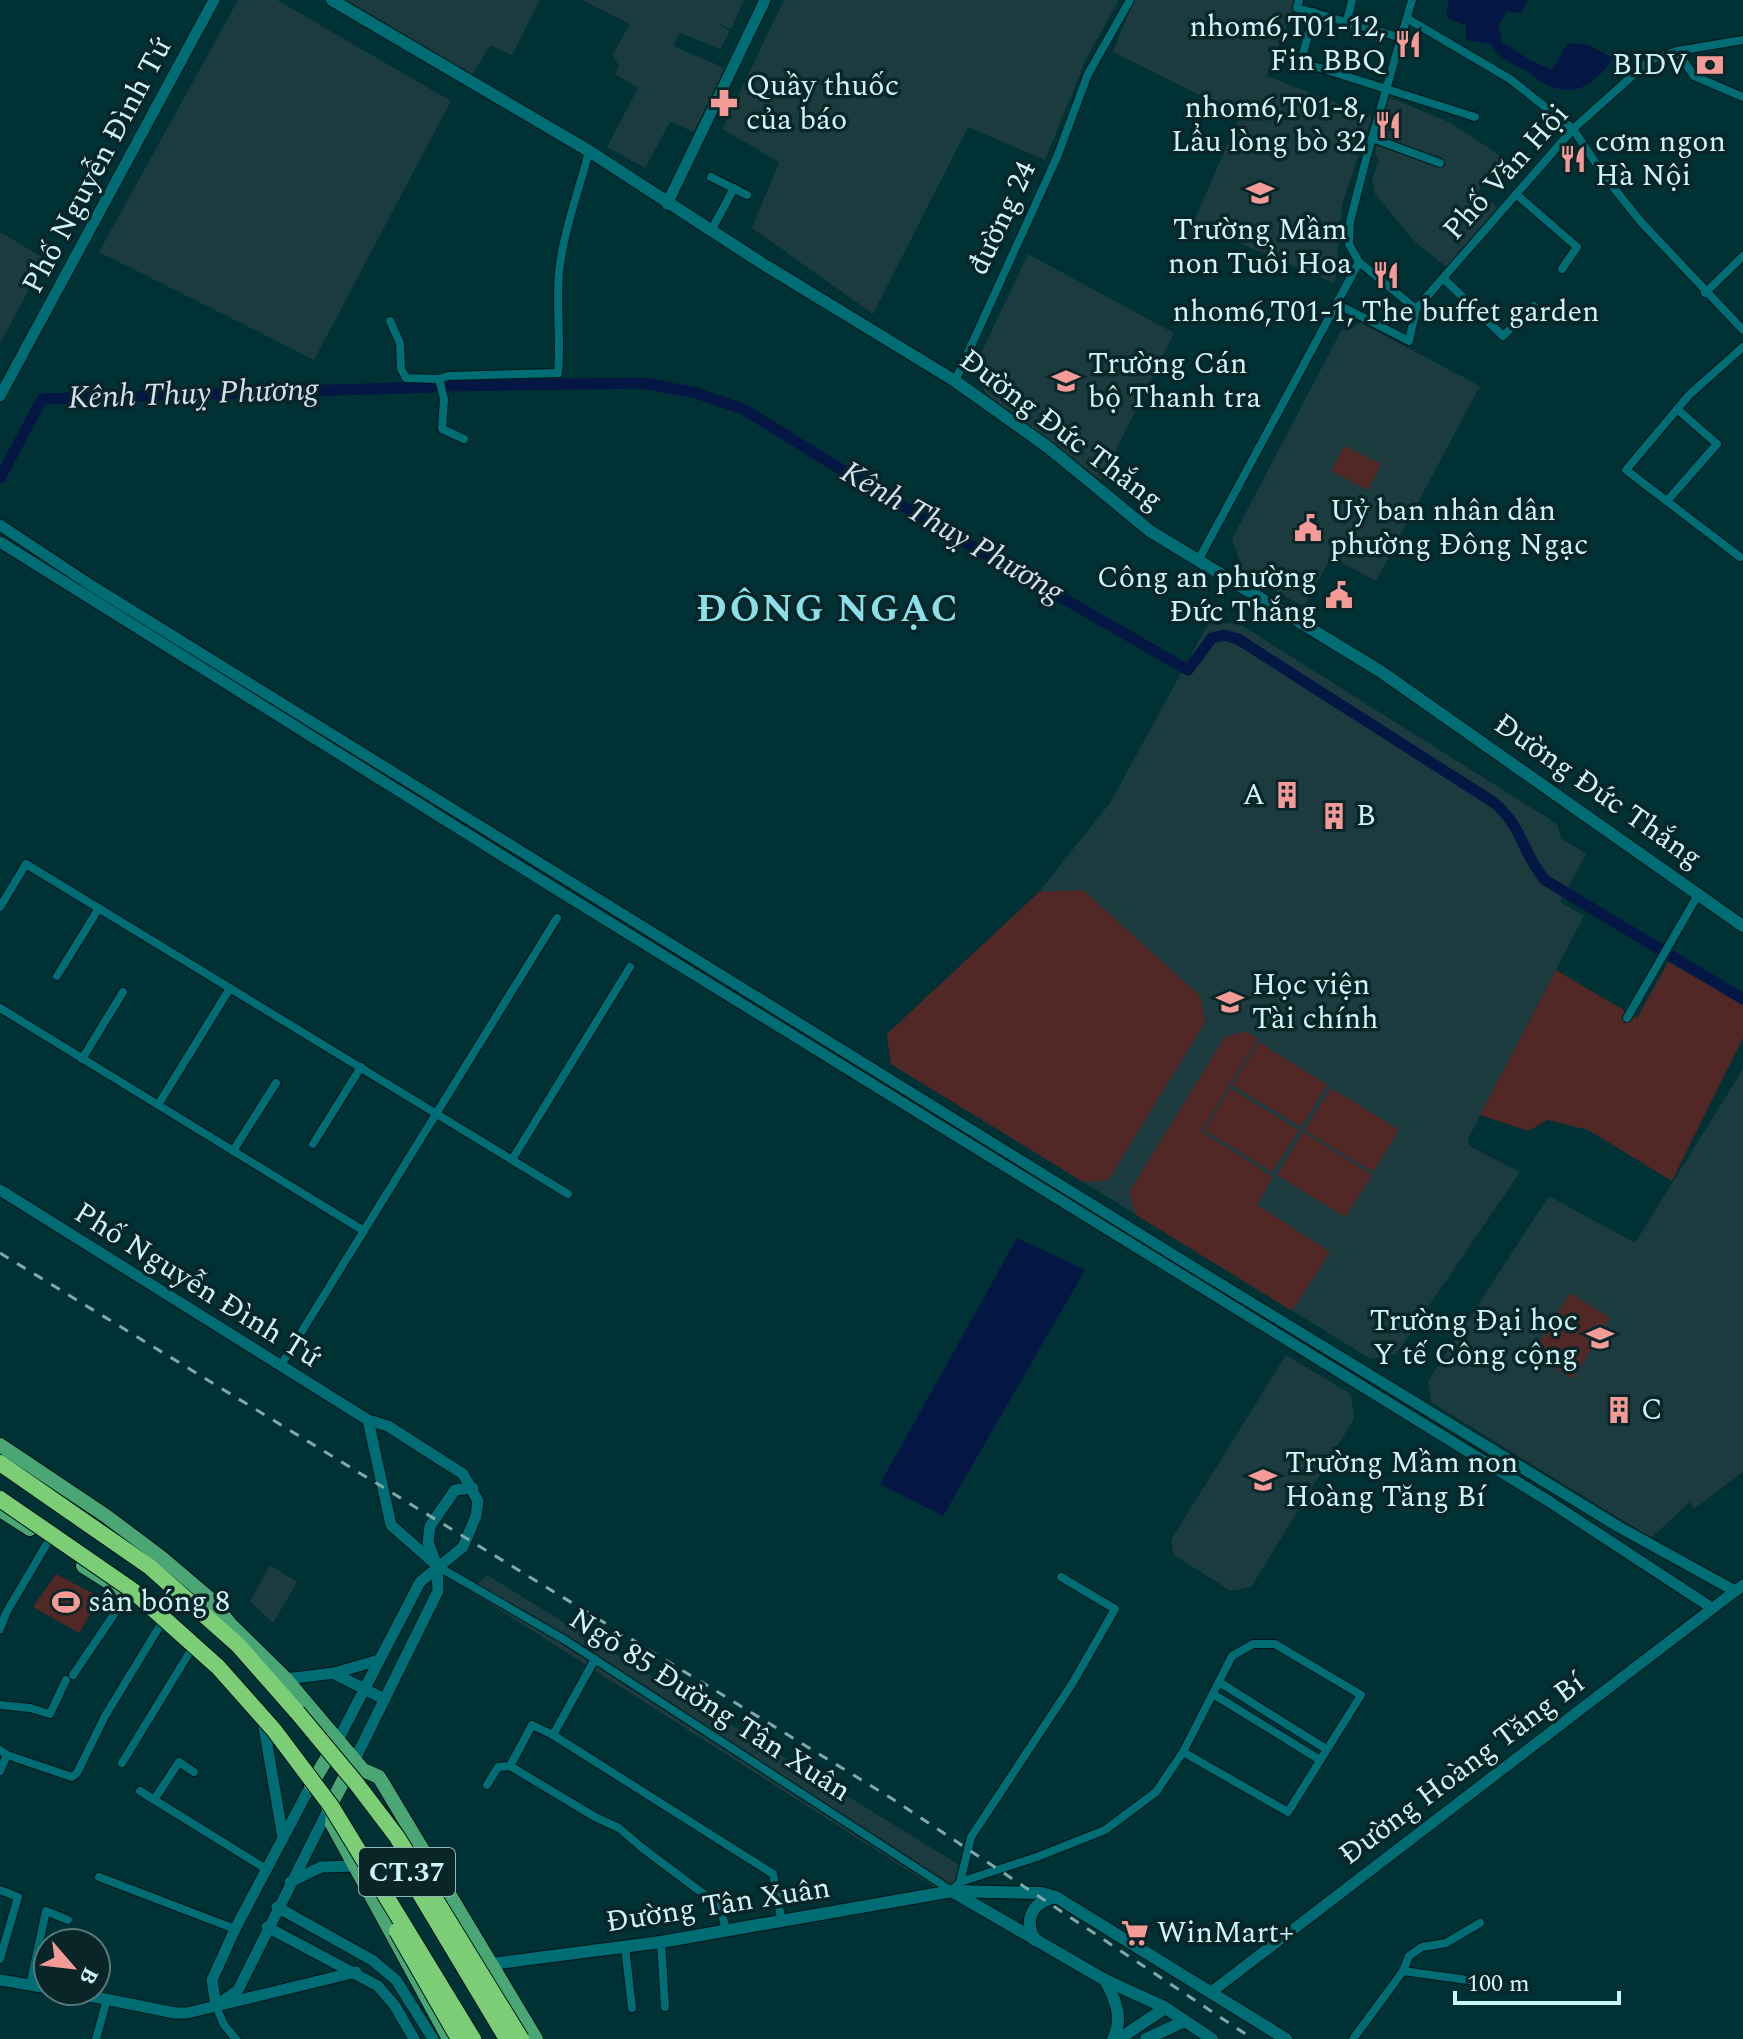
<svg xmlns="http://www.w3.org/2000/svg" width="1743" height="2039" font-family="Spectral,serif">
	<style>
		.built { fill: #1c3b3e }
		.green { fill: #512826 }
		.water { fill: #031644 }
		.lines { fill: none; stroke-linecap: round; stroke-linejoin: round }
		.canal { stroke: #031644; stroke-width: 11 }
		.minor-casing { stroke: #001719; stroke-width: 10 }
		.tertiary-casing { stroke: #001719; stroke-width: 13 }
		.secondary-casing { stroke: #001719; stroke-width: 14 }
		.primary-casing { stroke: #001719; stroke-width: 16 }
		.motorway-casing { stroke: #001719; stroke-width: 18 }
		.minor { stroke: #006d74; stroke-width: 8 }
		.tertiary { stroke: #006d74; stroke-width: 11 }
		.secondary { stroke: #006d74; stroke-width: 12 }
		.primary { stroke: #4aa775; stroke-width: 14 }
		.motorway { stroke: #7bce75; stroke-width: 16 }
		.rail { stroke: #7eaaad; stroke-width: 3; stroke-dasharray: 10 10; stroke-linecap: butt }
		.motorway-bridge-casing { stroke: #001719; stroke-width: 18; stroke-linecap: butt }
		.motorway-bridge { stroke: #7bce75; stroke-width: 16 }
		.labels { text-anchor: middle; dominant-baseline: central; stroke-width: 7; stroke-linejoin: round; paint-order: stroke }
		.shield { fill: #0a2528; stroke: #92b7ba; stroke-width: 2 }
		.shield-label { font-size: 28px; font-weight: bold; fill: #cdf5f8 }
		.poi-label { font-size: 30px; fill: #cdf5f8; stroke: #0a2528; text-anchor: start }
		.street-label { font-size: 30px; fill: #cdf5f8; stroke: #0a2528 }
		.water-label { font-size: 32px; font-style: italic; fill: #d6dff0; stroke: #0a2528 }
		.district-label { font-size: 38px; font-weight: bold; letter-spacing: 2px; fill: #8be0e7; stroke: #0a2528 }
	</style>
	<rect width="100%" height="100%" fill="#003135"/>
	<g class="built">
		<path d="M 238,0 L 277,0 L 451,101 L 314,360 L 99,252 Z"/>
		<path d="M 346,0 L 540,0 L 512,55 L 490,45 L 472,75 Z"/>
		<path d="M 582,0 L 744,0 L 731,29 L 714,21 L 730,31 L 720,49 L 680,33 L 673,46 L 725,68 L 694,132 L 670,122 L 645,168 L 607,147 L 638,88 L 615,74 L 619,67 L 613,54 L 630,24 Z"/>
		<path d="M 784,0 L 1119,0 L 1086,59 L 1045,160 L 968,127 L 873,314 L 752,228 L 779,162 L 722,129 Z"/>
		<path d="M 1134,0 L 1297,0 L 1267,76 L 1372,117 L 1342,204 L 1335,284 L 1193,223 L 1240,115 L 1113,52 Z"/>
		<path d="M 1388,97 L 1449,122 L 1504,158 L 1487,175 L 1479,191 L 1499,209 L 1448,268 L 1415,242 L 1375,194 L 1372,178 L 1379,160 L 1375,153 Z"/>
		<path d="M 0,232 L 45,259 L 0,344 Z"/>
		<path d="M 1028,254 L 1174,333 L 1101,480 L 987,399 L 976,364 Z"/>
		<path d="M 1361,323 L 1480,386 L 1376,581 L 1331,557 L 1304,607 L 1243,572 L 1232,539 L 1341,331 Z"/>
		<path d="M 1238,623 L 1557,824 L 1561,838 L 1586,854 L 1560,902 L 1584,916 L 1468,1139 L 1469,1146 L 1520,1172 L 1396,1354 L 1371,1359 L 891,1064 L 887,1034 L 1035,897 L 1110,803 L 1208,624 Z"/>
		<path d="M 1743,1069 L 1743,1472 L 1694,1509 L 1690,1502 L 1651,1538 L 1431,1402 L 1428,1381 L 1549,1196 L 1635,1243 Z"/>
		<path d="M 1286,1355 L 1351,1394 L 1354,1419 L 1251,1587 L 1231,1591 L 1174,1555 L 1171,1540 Z"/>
		<path d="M 270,1565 L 297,1582 L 273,1623 L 250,1601 Z"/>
		<path d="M 487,1575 L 961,1866 L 960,1882 L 934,1887 L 470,1591 Z"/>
	</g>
	<g class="green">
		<path d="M 1344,446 L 1381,464 L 1368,490 L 1331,471 Z"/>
		<path d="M 1083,890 L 1200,996 L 1205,1022 L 1108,1180 L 1083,1182 L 891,1064 L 887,1034 L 1039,892 Z"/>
		<path d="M 1668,962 L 1743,1004 L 1743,1038 L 1672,1181 L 1588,1130 L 1548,1120 L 1528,1131 L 1480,1115 L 1556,970 L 1637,1018 Z"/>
		<path d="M 1245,1031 L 1258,1039 L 1201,1131 L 1273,1177 L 1257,1205 L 1330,1252 L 1292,1311 L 1136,1215 L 1129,1192 L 1225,1037 Z"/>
		<path d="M 1259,1042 L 1327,1085 L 1301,1127 L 1232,1085 Z"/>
		<path d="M 1230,1088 L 1299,1130 L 1272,1172 L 1204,1130 Z"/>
		<path d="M 1331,1088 L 1399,1130 L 1373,1172 L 1304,1130 Z"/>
		<path d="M 1303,1132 L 1372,1175 L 1345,1217 L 1277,1175 Z"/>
		<path d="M 1570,1293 L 1610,1318 L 1573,1379 L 1532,1354 Z"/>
		<path d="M 56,1574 L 100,1597 L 79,1633 L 33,1607 Z"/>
	</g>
	<g class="water">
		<path d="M 1449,0 L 1528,0 L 1521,13 L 1507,12 L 1498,25 L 1502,42 L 1530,60 L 1552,70 L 1568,43 L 1588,45 L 1613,58 C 1596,83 1577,99 1545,84 C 1540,82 1535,77 1530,73 C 1512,63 1503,61 1490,44 L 1466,40 L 1466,25 L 1449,19 L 1446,12 Z"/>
		<path d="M 1017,1238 L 1085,1270 L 943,1516 L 880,1484 Z"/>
	</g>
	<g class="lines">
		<g class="canal">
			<path d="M 451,386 L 643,383 L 696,393 L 743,409 L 883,495 L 1188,670 L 1212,638 L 1224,635 L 1238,639 L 1493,802 C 1524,827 1521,852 1545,880 L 1743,999"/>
			<path d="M 0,478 L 42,399 L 432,387"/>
		</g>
		<g class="minor-casing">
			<g id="minor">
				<path d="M 1299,0 L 1297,8 L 1402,38"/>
				<path d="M 1412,0 L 1366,159 L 1350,222 L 1349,244 L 1359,262 L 1416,309"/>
				<path d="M 1314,12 L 1301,62 L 1475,117"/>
				<path d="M 1408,19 L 1510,79 L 1573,129 L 1605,177 L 1641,222 L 1743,330"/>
				<path d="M 1347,21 L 1352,0"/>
				<path d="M 1677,51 L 1694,76 L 1743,97"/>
				<path d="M 1372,138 L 1440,163"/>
				<path d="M 711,177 L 747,195"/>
				<path d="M 1516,194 L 1577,247 L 1562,269"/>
				<path d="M 711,231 L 734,188"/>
				<path d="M 1444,279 L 1503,336 L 1534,306"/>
				<path d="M 1705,293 L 1743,256"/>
				<path d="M 1337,304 L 1409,341 L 1416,309 L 1573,129 L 1650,60 L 1677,51 L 1743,40"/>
				<path d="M 390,321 L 400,343 L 401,369 L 406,378 L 439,379"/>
				<path d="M 955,381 L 1057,157 L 1088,74 L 1130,0"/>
				<path d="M 464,439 L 442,429 L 444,399 L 439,379 L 448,376 L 558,373 C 561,339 556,306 559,273 C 563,231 579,191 589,151"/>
				<path d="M 1667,501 L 1717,444 L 1677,409"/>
				<path d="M 1740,557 L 1626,470 L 1689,395 L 1743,347"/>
				<path d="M 1199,559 L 1359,262"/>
				<path d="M 0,907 L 26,864 L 568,1194"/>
				<path d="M 57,976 L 99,908"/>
				<path d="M 0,1008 L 364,1231"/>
				<path d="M 1627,1018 L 1699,893"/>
				<path d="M 82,1059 L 123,992"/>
				<path d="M 158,1105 L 230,988"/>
				<path d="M 313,1144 L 361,1067"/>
				<path d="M 233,1151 L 276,1083"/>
				<path d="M 513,1158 L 630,967"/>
				<path d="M 281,1365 L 557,918"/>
				<path d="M 437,1566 L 565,1640 L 952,1891 L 960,1882 L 971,1837 L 1072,1684 L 1115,1609 L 1061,1577"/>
				<path d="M 0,1629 L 6,1613 L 49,1540"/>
				<path d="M 73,1675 L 127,1595"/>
				<path d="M 1219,1682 L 1326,1749"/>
				<path d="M 1213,1694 L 1320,1760"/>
				<path d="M 0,1705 L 30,1708 L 50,1714 L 66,1680"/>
				<path d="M 553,1735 L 595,1659"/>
				<path d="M 0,1750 L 7,1755 L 72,1777 L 77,1773 L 105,1716 L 161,1624"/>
				<path d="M 122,1763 L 191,1650"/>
				<path d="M 510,1766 L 532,1725 L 553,1735 L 773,1874 L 782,1923"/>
				<path d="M 0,1771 L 7,1755"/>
				<path d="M 487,1785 L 498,1767 L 510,1766 L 595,1817 L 619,1828 L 641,1847 L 717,1904 L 721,1909 L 726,1931"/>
				<path d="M 140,1791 L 266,1869"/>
				<path d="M 154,1800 L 179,1762 L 194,1772"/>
				<path d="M 99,1877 L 235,1929"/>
				<path d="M 960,1882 L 1037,1857 L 1105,1830 L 1156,1792 L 1183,1752 L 1232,1656 L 1253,1644 L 1275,1644 L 1361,1695 L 1288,1812 L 1183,1752"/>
				<path d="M 661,1942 L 665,2007"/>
				<path d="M 625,1947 L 632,2008"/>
				<path d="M 0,1959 L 18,1897 L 0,1890"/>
				<path d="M 1403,1971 L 1482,1982"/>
				<path d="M 30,1985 L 46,1911 L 68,1920"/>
				<path d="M 216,2006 L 224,2025 L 236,2039"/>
				<path d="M 96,2039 L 107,1999"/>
				<path d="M 1353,2039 L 1403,1971 L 1409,1956 L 1422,1947 L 1446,1943 L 1480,1923"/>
			</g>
		</g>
		<g class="tertiary-casing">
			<g id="tertiary">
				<path d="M 667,204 L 765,0"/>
				<path d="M 0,396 L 214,0"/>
				<path d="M 0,525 L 92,586 L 1196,1269 L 1619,1527 L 1735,1591"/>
				<path d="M 0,542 L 559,891 L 1550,1502 L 1712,1608"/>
				<path d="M 0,1190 L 368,1420 L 388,1426 L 463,1474 L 478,1501 L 476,1516 L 463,1547 L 420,1582 L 338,1740"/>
				<path d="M 368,1420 L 391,1525 L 433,1562"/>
				<path d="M 335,1674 L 384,1699"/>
				<path d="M 286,1679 L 334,1673 L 379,1660"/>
				<path d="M 264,1727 L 283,1838"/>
				<path d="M 355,1759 L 438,1591 L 437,1566 L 428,1542 L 430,1526 L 455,1490 L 473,1488"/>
				<path d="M 290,1882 L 321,1867 L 355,1866"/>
				<path d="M 277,1907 L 372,1960 L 396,1980 L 433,2039"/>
				<path d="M 267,1927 L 378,1986 L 395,2006 L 414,2039"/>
				<path d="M 0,1980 L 48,1988"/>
				<path d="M 65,1991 L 175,2013 L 187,2013 L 356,1972"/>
				<path d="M 1210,1993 L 1743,1585"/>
				<path d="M 220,2003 L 238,1990 L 329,1808"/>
				<path d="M 216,2006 L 212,1980 L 235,1929 L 311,1785"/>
			</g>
		</g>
		<g class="secondary-casing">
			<g id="secondary">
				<path d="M 332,0 L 589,151 L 760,262 L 955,381 L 1049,448 L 1150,531 L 1380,671 L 1743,926"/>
				<path d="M 955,1893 L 1105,1980 L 1164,2007 L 1212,2039"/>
				<path d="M 1035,1940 C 1024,1921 1031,1903 1053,1898"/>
				<path d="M 491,1964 L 661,1942 L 952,1891 L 1041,1893 L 1056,1897 L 1286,2039"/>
				<path d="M 1105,1980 C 1115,1999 1124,2018 1113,2039"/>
				<path d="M 1119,2039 L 1165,2008"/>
				<path d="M 1146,2039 L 1185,2021"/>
			</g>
		</g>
		<g class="primary-casing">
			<g id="primary">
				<path d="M 0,1445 L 106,1516 L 162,1558 L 209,1598 L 230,1624 L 286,1679 L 363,1770 L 379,1777 L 536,2039"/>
				<path d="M 0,1510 L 30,1529"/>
				<path d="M 83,1566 L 121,1590"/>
				<path d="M 311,1785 L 336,1743"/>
				<path d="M 328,1807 L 333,1813 L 332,1824 L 449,2039"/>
				<path d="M 329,1808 L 351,1766"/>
			</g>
		</g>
		<g class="motorway-casing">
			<path id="motorway" d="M 0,1463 L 150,1567 L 238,1645 L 297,1712"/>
		</g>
		<use href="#minor" class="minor"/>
		<use href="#tertiary" class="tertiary"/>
		<use href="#secondary" class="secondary"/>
		<use href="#primary" class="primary"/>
		<use href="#motorway" class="motorway"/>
		<path class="rail" d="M 0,1253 L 891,1798 L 1253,2039"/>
		<g class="motorway-bridge-casing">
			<g id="motorway-bridge">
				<path d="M 0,1499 L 132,1590 L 218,1667 L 274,1730 L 331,1806 L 473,2039"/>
				<path d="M 297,1712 L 356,1783 L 397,1837 L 521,2039"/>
				<path d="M 419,1892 L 507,2039"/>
				<path d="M 397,1931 L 459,2039"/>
			</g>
		</g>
		<use href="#motorway-bridge" class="motorway-bridge"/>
	</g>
	<defs>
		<g id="restaurant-bare" transform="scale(2.16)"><path d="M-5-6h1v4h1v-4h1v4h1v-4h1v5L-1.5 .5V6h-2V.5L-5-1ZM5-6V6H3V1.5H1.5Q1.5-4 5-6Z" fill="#f59b97" stroke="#0a2528" stroke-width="2.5" paint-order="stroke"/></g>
		<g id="bank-bare" transform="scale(2.16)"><path d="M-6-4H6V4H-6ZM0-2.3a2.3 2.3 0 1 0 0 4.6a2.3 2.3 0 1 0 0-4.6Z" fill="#f59b97" stroke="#0a2528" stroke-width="2.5" paint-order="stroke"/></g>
		<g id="pharmacy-bare" transform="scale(2.16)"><path d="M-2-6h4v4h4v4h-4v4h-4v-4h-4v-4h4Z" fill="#f59b97" stroke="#0a2528" stroke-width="2.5" paint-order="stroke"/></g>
		<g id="school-bare" transform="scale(2.16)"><path d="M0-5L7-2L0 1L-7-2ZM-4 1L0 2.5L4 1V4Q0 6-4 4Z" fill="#f59b97" stroke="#0a2528" stroke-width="2.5" paint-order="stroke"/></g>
		<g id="university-bare" transform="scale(2.16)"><path d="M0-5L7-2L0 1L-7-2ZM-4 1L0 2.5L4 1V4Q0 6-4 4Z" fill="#f59b97" stroke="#0a2528" stroke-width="2.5" paint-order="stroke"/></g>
		<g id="civic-bare" transform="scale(2.16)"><path d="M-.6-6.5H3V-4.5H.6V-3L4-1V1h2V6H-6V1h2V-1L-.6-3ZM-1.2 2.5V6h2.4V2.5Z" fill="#f59b97" stroke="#0a2528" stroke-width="2.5" paint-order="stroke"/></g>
		<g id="building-bare" transform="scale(2.16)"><path d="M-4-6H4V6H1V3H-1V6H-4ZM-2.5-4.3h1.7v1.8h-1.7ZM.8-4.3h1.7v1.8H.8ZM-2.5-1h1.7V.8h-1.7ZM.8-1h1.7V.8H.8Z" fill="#f59b97" stroke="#0a2528" stroke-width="2.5" paint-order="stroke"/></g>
		<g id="stadium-bare" transform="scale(2.16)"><path d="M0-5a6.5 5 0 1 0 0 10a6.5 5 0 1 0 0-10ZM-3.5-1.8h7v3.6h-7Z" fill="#f59b97" stroke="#0a2528" stroke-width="2.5" paint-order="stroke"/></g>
		<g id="supermarket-bare" transform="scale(2.16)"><path d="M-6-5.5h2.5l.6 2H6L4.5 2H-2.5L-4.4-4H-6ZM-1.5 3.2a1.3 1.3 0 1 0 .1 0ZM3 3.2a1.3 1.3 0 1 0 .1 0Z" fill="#f59b97" stroke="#0a2528" stroke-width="2.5" paint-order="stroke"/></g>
	</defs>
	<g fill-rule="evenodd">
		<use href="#restaurant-bare" x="1408" y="44"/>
		<use href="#bank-bare" x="1710" y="65"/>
		<use href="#pharmacy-bare" x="724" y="103"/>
		<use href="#restaurant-bare" x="1388" y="125"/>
		<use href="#restaurant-bare" x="1573" y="159"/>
		<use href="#school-bare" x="1260" y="193"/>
		<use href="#restaurant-bare" x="1386" y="275"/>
		<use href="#university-bare" x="1066" y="381"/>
		<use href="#civic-bare" x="1308" y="528"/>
		<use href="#civic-bare" x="1339" y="595"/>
		<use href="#building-bare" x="1287" y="795"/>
		<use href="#building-bare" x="1334" y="816"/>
		<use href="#university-bare" x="1230" y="1002"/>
		<use href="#university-bare" x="1600" y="1338"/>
		<use href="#building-bare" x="1619" y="1410"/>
		<use href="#school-bare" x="1263" y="1480"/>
		<use href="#stadium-bare" x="66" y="1602"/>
		<use href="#supermarket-bare" x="1135" y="1933"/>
	</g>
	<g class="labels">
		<rect class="shield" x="359" y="1848" width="96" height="48" rx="6"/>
		<g class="shield-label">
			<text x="407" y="1872">CT.37</text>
		</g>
		<g class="poi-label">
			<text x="1386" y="27" text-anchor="end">nhom6,T01-12,<tspan x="1386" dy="34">Fin BBQ</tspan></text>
			<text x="1688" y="65" text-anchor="end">BIDV</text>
			<text x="746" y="86">Quầy thuốc<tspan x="746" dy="34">của báo</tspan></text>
			<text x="1366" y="108" text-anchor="end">nhom6,T01-8,<tspan x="1366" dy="34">Lẩu lòng bò 32</tspan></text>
			<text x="1595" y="142">cơm ngon<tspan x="1595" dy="34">Hà Nội</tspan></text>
			<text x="1260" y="230" text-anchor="middle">Trường Mầm<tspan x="1260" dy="34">non Tuổi Hoa</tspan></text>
			<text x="1386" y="312" text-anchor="middle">nhom6,T01-1, The buffet garden</text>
			<text x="1088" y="364">Trường Cán<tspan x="1088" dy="34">bộ Thanh tra</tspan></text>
			<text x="1330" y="511">Uỷ ban nhân dân<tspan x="1330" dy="34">phường Đông Ngạc</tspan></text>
			<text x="1317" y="578" text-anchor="end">Công an phường<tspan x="1317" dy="34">Đức Thắng</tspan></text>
			<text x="1265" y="795" text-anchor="end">A</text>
			<text x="1356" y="816">B</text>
			<text x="1252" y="985">Học viện<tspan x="1252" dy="34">Tài chính</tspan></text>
			<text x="1578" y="1321" text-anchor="end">Trường Đại học<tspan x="1578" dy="34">Y tế Công cộng</tspan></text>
			<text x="1641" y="1410">C</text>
			<text x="1285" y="1463">Trường Mầm non<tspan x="1285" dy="34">Hoàng Tăng Bí</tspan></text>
			<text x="88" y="1602">sân bóng 8</text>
			<text x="1157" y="1933">WinMart+</text>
		</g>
		<g class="street-label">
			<text transform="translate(97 166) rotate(-62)">Phố Nguyễn Đình Tứ</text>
			<text transform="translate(1506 172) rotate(-48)">Phố Văn Hội</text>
			<text transform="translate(1002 218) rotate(-65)">đường 24</text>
			<text transform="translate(1061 430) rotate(37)">Đường Đức Thắng</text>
			<text transform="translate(1598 791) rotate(35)">Đường Đức Thắng</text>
			<text transform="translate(197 1285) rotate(32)">Phố Nguyễn Đình Tứ</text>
			<text transform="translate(710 1705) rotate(33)">Ngõ 85 Đường Tân Xuân</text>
			<text transform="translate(1462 1769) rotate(-37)">Đường Hoàng Tăng Bí</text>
			<text transform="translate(718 1905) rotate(-9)">Đường Tân Xuân</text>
		</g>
		<g class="water-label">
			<text transform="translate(193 394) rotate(-2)">Kênh Thuỵ Phương</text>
			<text transform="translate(952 532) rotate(30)">Kênh Thuỵ Phương</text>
		</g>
		<g class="district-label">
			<text x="828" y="610">ĐÔNG NGẠC</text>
		</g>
	</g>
	<g transform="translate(72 1967) rotate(118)"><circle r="38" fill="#0a2528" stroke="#58787b" stroke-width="2"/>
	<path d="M0-6L14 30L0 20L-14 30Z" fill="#f59b97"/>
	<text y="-12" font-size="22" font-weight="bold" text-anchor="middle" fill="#cdf5f8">B</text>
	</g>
	<path d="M1455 1991v12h164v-12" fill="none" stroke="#cdf5f8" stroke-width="4"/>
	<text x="1467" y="1991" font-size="24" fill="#cdf5f8" stroke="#0a2528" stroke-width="6" paint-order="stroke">100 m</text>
</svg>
